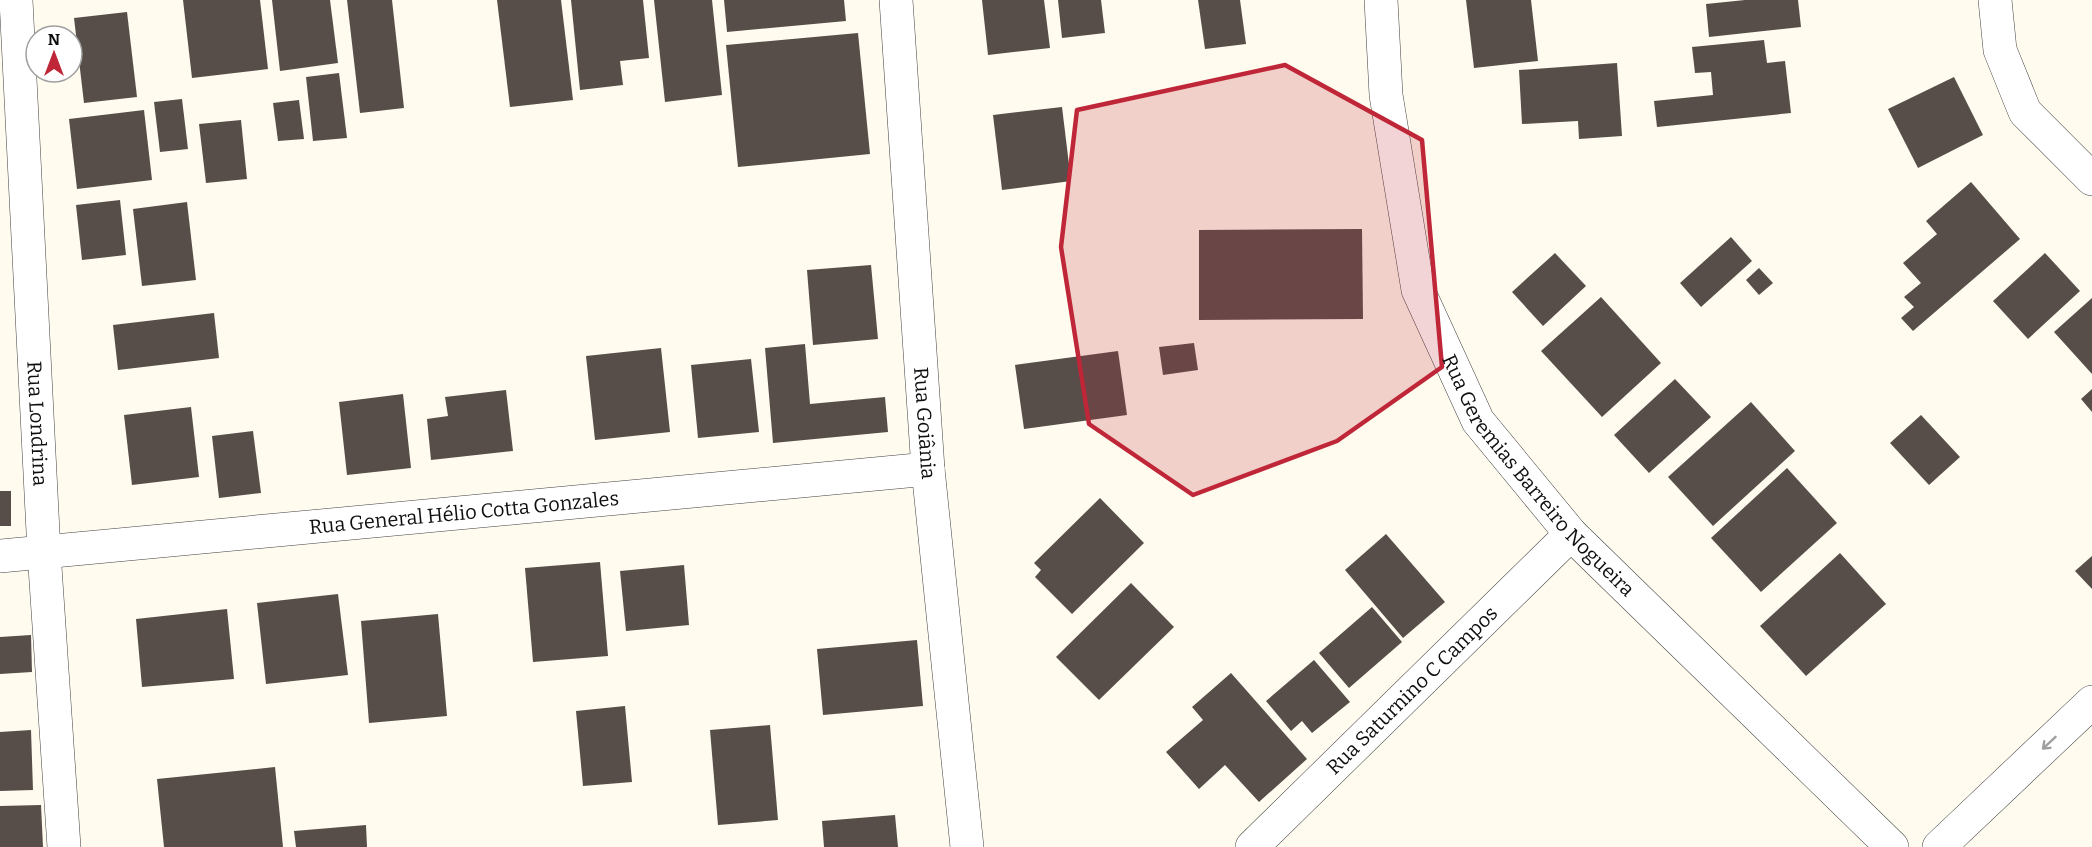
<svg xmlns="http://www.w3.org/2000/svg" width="2092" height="847" font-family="Bitter,serif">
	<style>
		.building { fill: #574e4a }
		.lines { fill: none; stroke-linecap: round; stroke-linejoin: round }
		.minor-casing { stroke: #414141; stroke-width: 34 }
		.tertiary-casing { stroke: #414141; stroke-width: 34 }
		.minor { stroke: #fff; stroke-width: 33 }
		.tertiary { stroke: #fff; stroke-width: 33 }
		.oneway { stroke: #9f9f9f }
		.marked { fill: #bf2638; fill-opacity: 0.2; stroke: #bf2638; stroke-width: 4.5; stroke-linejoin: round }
		.labels { text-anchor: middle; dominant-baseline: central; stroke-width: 6; stroke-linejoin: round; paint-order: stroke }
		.street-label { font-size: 20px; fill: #0e0e0e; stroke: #fff }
	</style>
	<rect width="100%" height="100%" fill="#fffbef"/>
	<g class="building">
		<path d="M 183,0 L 260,0 L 268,69 L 192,78 Z"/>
		<path d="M 272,0 L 330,0 L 338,63 L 280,71 Z"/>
		<path d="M 347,0 L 392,0 L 404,108 L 360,113 Z"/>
		<path d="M 497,0 L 561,0 L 573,100 L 510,107 Z"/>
		<path d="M 571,0 L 643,0 L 649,58 L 620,61 L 623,85 L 580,90 Z"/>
		<path d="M 654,0 L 712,0 L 722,95 L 665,102 Z"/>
		<path d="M 724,0 L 844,0 L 846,21 L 727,32 Z"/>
		<path d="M 982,0 L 1044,0 L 1050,48 L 988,55 Z"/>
		<path d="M 1058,0 L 1101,0 L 1105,33 L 1062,38 Z"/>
		<path d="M 1198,0 L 1240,0 L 1246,44 L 1205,49 Z"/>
		<path d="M 1466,0 L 1531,0 L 1538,61 L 1474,68 Z"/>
		<path d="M 1745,0 L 1798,0 L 1801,27 L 1709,37 L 1706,4 Z"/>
		<path d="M 127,12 L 137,97 L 84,103 L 74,18 Z"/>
		<path d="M 858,33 L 870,154 L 738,167 L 726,45 Z"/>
		<path d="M 1764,40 L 1767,63 L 1785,61 L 1791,113 L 1657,127 L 1654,101 L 1713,95 L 1711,72 L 1695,73 L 1692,47 Z"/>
		<path d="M 1617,63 L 1622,136 L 1579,139 L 1578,121 L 1522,124 L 1519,70 Z"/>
		<path d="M 339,73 L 347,138 L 313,141 L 306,77 Z"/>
		<path d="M 1954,77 L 1983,135 L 1918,168 L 1888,109 Z"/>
		<path d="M 182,99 L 188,149 L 160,152 L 154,102 Z"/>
		<path d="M 299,100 L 304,139 L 278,141 L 273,103 Z"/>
		<path d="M 1062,107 L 1071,181 L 1002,190 L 993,115 Z"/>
		<path d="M 144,110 L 152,180 L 77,189 L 69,119 Z"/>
		<path d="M 241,120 L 247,179 L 206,183 L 199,124 Z"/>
		<path d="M 1971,182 L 2020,239 L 1913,331 L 1901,318 L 1914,307 L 1904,297 L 1921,283 L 1903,263 L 1937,234 L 1926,221 Z"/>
		<path d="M 120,200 L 126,255 L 82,260 L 76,205 Z"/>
		<path d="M 187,202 L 196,280 L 142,286 L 133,209 Z"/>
		<path d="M 1362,229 L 1363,319 L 1199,320 L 1199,230 Z"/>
		<path d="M 1731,237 L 1752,261 L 1701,307 L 1680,283 Z"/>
		<path d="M 1555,253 L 1586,286 L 1543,326 L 1512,292 Z"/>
		<path d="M 2045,253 L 2080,291 L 2028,339 L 1993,301 Z"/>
		<path d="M 871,265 L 878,339 L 813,345 L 807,270 Z"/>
		<path d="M 1759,268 L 1773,283 L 1759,295 L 1746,280 Z"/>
		<path d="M 1601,297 L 1661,363 L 1602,417 L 1541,351 Z"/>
		<path d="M 2092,298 L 2092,374 L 2054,332 Z"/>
		<path d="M 214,313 L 219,358 L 118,370 L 113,325 Z"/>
		<path d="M 1194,343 L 1198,370 L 1163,375 L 1159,347 Z"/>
		<path d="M 805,344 L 810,404 L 885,397 L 888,432 L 773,443 L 765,348 Z"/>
		<path d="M 661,348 L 670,432 L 595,440 L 586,356 Z"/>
		<path d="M 1118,351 L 1127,415 L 1024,429 L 1015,365 Z"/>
		<path d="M 751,359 L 759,432 L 698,438 L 691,365 Z"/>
		<path d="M 1675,379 L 1711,417 L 1649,473 L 1614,435 Z"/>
		<path d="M 2092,389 L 2092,412 L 2081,399 Z"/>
		<path d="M 506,390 L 513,451 L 431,460 L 427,419 L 448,416 L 445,397 Z"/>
		<path d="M 403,394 L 411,468 L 347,475 L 339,402 Z"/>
		<path d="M 1751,402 L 1795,451 L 1713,526 L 1668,477 Z"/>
		<path d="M 191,407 L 199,477 L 132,485 L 124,415 Z"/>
		<path d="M 1921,415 L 1960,457 L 1929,485 L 1890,443 Z"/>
		<path d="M 253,431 L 261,493 L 219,498 L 212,436 Z"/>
		<path d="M 1787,468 L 1837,523 L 1761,592 L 1711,538 Z"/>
		<rect x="0" y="491" width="11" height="35"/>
		<path d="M 1100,498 L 1144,543 L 1072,614 L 1035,577 L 1041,570 L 1034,563 Z"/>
		<path d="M 1386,534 L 1445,602 L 1403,638 L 1345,570 Z"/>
		<path d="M 1840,553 L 1886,604 L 1806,676 L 1760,626 Z"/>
		<path d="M 2092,556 L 2092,589 L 2075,571 Z"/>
		<path d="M 600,562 L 608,656 L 533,662 L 525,568 Z"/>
		<path d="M 684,565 L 689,625 L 626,631 L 620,571 Z"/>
		<path d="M 1131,583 L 1174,627 L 1099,700 L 1056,657 Z"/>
		<path d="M 338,594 L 348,675 L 266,684 L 257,603 Z"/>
		<path d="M 1372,607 L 1402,642 L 1349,688 L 1319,653 Z"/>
		<path d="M 227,609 L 234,679 L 142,687 L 136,619 Z"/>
		<path d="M 438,614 L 447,716 L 369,723 L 361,621 Z"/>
		<path d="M 31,635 L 32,672 L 0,674 L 0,637 Z"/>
		<path d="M 917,640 L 923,706 L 823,715 L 817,649 Z"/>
		<path d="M 1314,660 L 1350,702 L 1312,733 L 1302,721 L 1291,731 L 1266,701 Z"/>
		<path d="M 1231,673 L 1307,759 L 1259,802 L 1225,765 L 1199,789 L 1166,752 L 1203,720 L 1192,707 Z"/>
		<path d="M 625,706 L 632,782 L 583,786 L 576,711 Z"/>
		<path d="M 770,725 L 778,820 L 718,825 L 710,730 Z"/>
		<path d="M 31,730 L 33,790 L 0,791 L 0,732 Z"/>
		<path d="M 275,767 L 283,847 L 164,847 L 157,779 Z"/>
		<path d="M 41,805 L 43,847 L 0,847 L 0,806 Z"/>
		<path d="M 895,815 L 898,847 L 824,847 L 822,821 Z"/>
		<path d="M 366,825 L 367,847 L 296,847 L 294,831 Z"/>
	</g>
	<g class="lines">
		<g class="minor-casing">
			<g id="minor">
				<path id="s1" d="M 16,0 L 44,552 L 64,847"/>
				<path id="s2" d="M 1381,0 L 1386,95 L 1418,290 L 1478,421 L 1571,534 L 1892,847"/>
				<path d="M 1995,0 L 2000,50 L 2025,112 L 2092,179"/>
				<path id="s3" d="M 0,556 L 928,469"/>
				<path id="s4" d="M 1252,847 L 1571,534"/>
				<path d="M 1939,847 L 2092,702"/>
			</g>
		</g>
		<g class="tertiary-casing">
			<g id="tertiary">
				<path id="s5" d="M 896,0 L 928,469 L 967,847"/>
			</g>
		</g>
		<use href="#minor" class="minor"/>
		<use href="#tertiary" class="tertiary"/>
	</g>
	<defs><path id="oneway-shaft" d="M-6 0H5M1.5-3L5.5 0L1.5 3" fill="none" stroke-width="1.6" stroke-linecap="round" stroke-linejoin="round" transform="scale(1.5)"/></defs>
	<use class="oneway" href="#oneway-shaft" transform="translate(2049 743) rotate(137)"/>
	<path class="marked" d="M 1285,65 L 1422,140 L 1442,367 L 1337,441 L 1193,495 L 1089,424 L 1061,247 L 1077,110 Z"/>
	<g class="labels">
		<g class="street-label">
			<text stroke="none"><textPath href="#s1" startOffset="424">Rua Londrina</textPath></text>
			<text stroke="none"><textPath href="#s5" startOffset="424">Rua Goiânia</textPath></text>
			<text stroke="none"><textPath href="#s2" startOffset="516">Rua Geremias Barreiro Nogueira</textPath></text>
			<text stroke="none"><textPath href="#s3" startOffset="466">Rua General Hélio Cotta Gonzales</textPath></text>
			<text stroke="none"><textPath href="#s4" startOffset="224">Rua Saturnino C Campos</textPath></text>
		</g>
	</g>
	<g transform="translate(54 54)"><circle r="28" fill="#ffffff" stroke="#9f9f9f" stroke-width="1.5"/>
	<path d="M0-4.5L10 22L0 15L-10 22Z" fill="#bf2638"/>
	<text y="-9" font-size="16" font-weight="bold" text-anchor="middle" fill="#0e0e0e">N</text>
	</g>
</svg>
